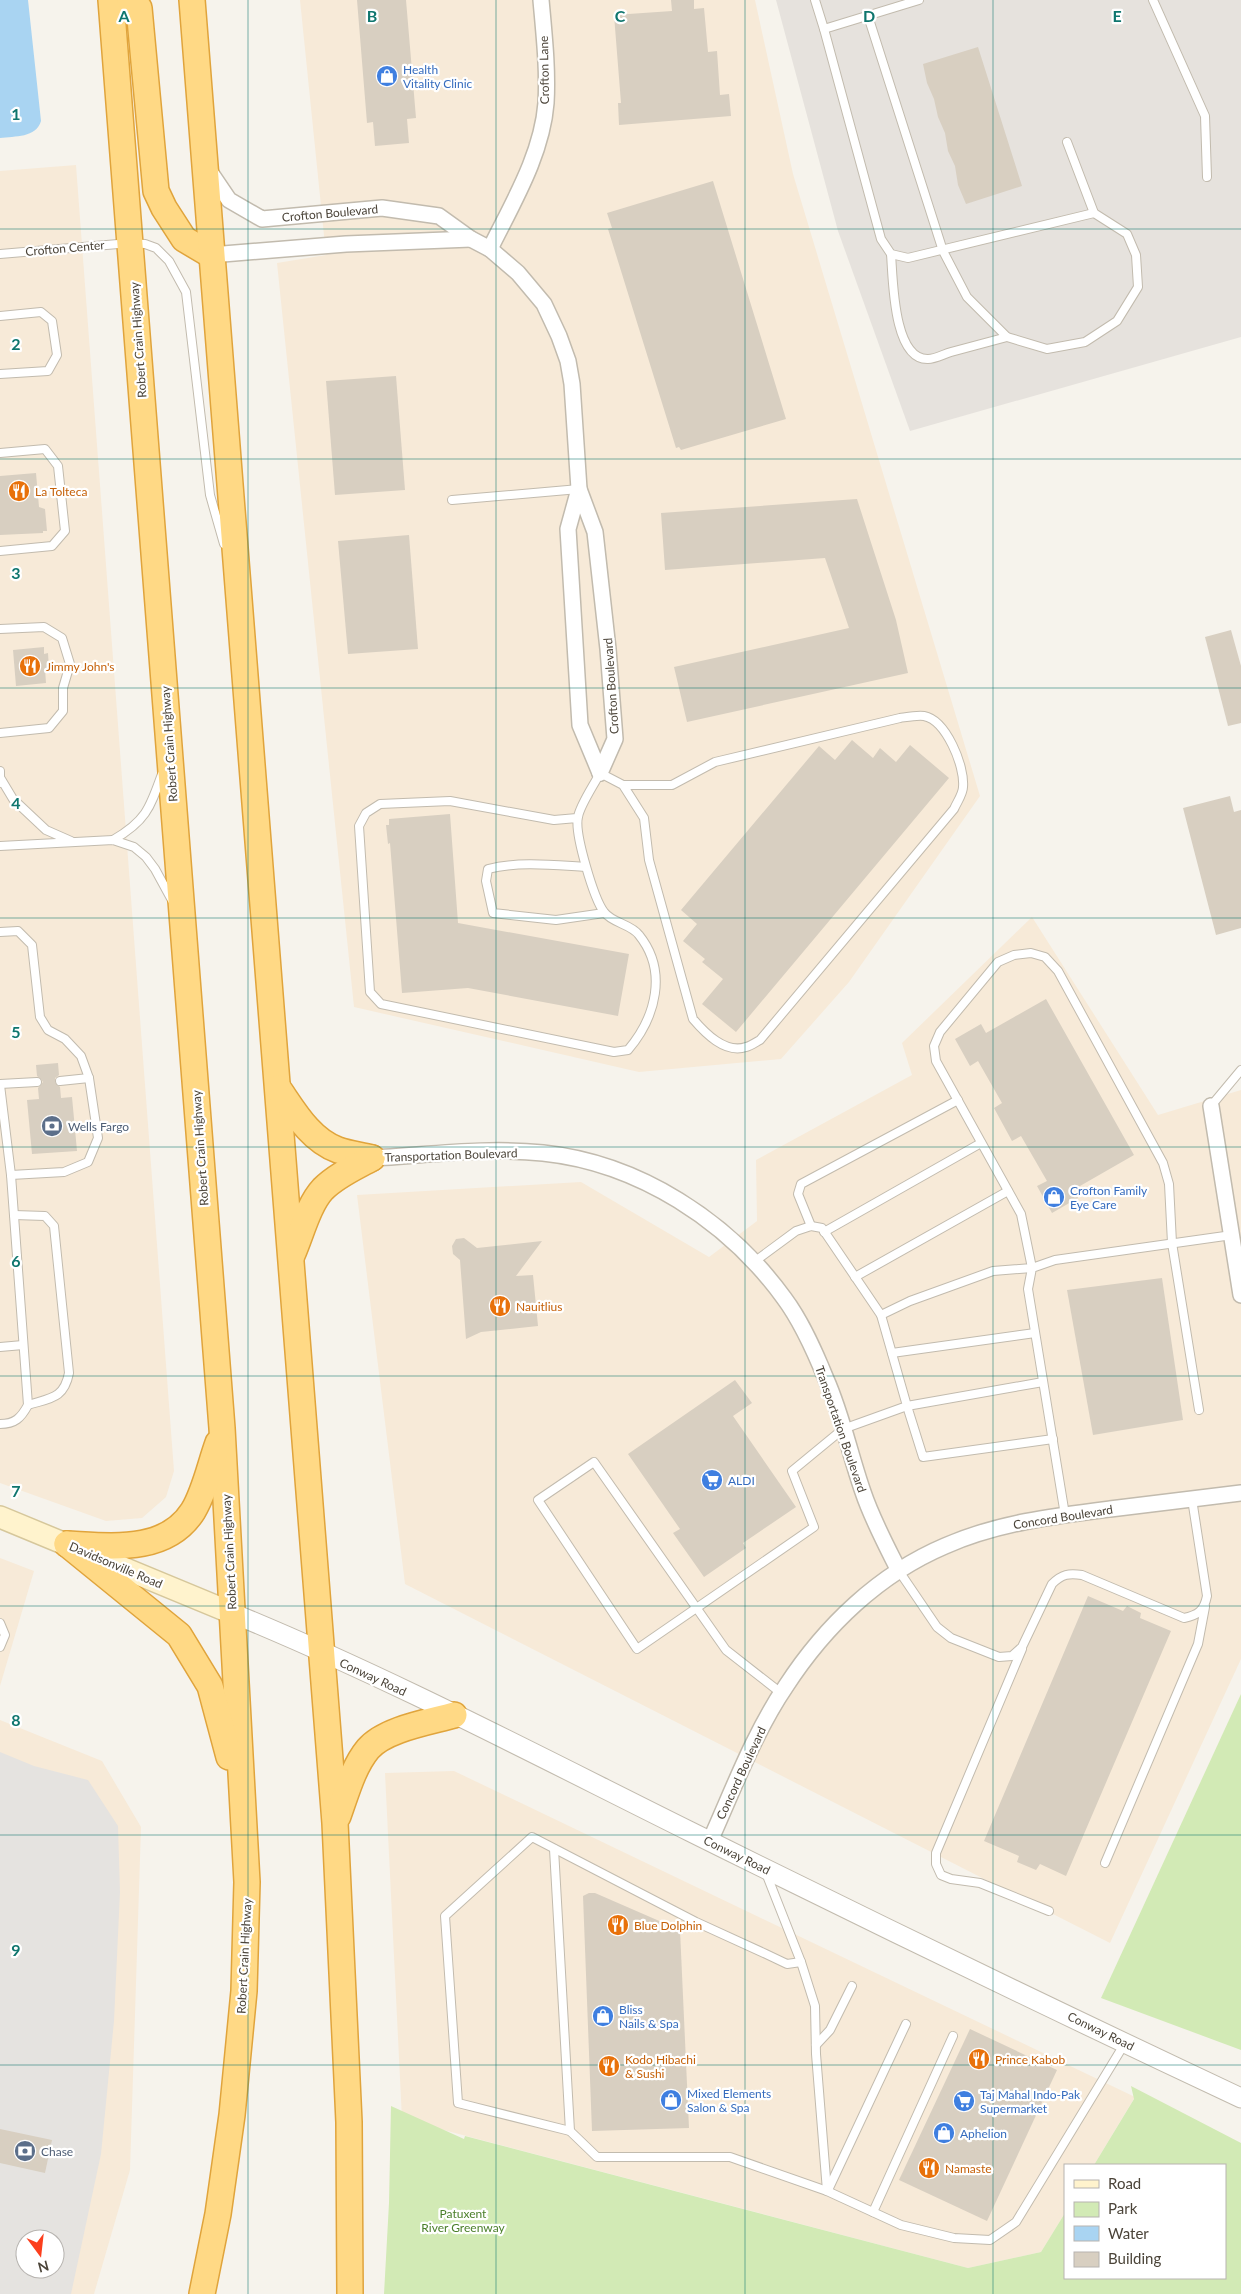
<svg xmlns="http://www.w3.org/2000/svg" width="1241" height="2294" font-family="Lato,sans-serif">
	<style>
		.commercial { fill: #f7ead8; fill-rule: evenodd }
		.industrial { fill: #e6e2dd }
		.green { fill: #d2eab5 }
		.parking { fill: #e5e3e0; fill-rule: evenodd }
		.water { fill: #a9d4f2 }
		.building { fill: #d8cfc1 }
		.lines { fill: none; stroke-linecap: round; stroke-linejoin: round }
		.service-casing { stroke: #c2bbae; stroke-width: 10 }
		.minor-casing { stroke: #c2bbae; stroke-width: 18 }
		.tertiary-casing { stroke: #c2bbae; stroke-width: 21 }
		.secondary-casing { stroke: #d6c79b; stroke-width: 24 }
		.trunk-casing { stroke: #e0a43c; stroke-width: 28 }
		.service { stroke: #fff; stroke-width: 8 }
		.minor { stroke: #fff; stroke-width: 15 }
		.tertiary { stroke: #fff; stroke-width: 19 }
		.secondary { stroke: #fff3cd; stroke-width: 21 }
		.trunk { stroke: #ffd985; stroke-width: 25 }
		.grid { fill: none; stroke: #0f766e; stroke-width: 1; stroke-opacity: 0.55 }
		.labels { text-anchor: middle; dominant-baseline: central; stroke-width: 4.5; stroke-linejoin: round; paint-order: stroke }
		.shop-label { font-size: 12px; fill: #366cbe; stroke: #fff; text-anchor: start }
		.street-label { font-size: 12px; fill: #4b4439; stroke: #fff }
		.food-label { font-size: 12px; fill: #c56008; stroke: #fff; text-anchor: start }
		.service-label { font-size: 12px; fill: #4e5e75; stroke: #fff; text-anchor: start }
		.park-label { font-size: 12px; fill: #4a7f2a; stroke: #fff }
		.grid-label { font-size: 16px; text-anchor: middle; font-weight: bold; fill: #0f766e; stroke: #fff; stroke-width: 4.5; stroke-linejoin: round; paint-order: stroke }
	</style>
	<rect width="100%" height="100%" fill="#f6f3ec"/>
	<g class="commercial">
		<path d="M 300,0 L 755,0 L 793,174 L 980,796 L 849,982 L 781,1059 L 639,1072 L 354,1007 L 277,263 L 326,255 Z"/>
		<path d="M 76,165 L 174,1471 L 166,1497 L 142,1518 L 106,1521 L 0,1483 L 0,171 Z"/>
		<path d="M 1032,917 L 1158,1115 L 1241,1090 L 1241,1659 L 1110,1943 L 405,1584 L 357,1195 L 581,1182 L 709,1257 L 757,1221 L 756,1160 L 912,1075 L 902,1043 Z"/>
		<path d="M 0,1558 L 34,1571 L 0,1686 Z"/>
		<path d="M 0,1720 L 102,1761 L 141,1827 L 130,2170 L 94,2294 L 0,2294 ZM 25,2239 L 55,2239 L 55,2269 L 25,2269 Z"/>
		<path d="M 454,1771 L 1135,2097 L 1094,2165 L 1065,2165 L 1065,2213 L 1041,2252 L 968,2268 L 402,2119 L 385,1773 Z"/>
	</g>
	<path class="industrial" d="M 776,0 L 1241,0 L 1241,337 L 910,431 L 838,231 Z"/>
	<g class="green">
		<path d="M 1241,1694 L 1241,2050 L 1101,1998 Z"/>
		<path d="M 1131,2086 L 1241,2143 L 1241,2294 L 384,2294 L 389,2203 L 391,2106 L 464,2139 L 465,2136 L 968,2268 L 1041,2252 L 1065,2213 L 1065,2278 L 1225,2278 L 1225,2165 L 1094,2165 L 1134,2099 Z"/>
	</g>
	<path class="parking" d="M 0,1752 L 34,1766 L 88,1780 L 118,1826 L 120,1892 L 114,2021 L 101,2154 L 71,2294 L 0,2294 ZM 25,2239 L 55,2239 L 55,2269 L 25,2269 Z"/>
	<path class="water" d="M 0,0 L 28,0 L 41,121 C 36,138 15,136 0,138 Z"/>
	<g class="building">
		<path d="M 357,0 L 406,0 L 416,118 L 407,119 L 409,143 L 375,146 L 373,122 L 367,123 Z"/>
		<path d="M 671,0 L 694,0 L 694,9 L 704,8 L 708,52 L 717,51 L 720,95 L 729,94 L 731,116 L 619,125 L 618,103 L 621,103 L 614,15 L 672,11 Z"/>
		<path d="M 978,47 L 1022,186 L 966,204 L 958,185 L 955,166 L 948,151 L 945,133 L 938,117 L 934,99 L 927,83 L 923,64 Z"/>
		<path d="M 713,181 L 786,419 L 681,450 L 679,447 L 676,448 L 608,229 L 612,228 L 607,213 Z"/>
		<path d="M 396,376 L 405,490 L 335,495 L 326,381 Z"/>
		<path d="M 36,473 L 39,507 L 45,509 L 47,531 L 43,531 L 43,533 L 0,535 L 0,476 Z"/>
		<path d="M 857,499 L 896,620 L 908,673 L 687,722 L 674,667 L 849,628 L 825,558 L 665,570 L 661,513 Z"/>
		<path d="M 409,535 L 418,649 L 348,654 L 338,541 Z"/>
		<path d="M 1231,630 L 1241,666 L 1241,723 L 1228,726 L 1205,637 Z"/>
		<path d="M 44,647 L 44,654 L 48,653 L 49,669 L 45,669 L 46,683 L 16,686 L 13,650 Z"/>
		<path d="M 852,740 L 873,758 L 880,748 L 896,762 L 910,745 L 949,778 L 736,1032 L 702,1004 L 723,979 L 702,962 L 705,959 L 683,941 L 697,924 L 681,910 L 819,746 L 835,760 Z"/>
		<path d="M 1230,796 L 1234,812 L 1241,810 L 1241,928 L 1216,935 L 1183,808 Z"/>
		<path d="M 450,814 L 458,923 L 629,954 L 618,1016 L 468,988 L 402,993 L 390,843 L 388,844 L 386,825 L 389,825 L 389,819 Z"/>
		<path d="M 1046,999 L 1134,1155 L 1073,1190 L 1078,1198 L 1052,1213 L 1037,1186 L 1047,1181 L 1021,1136 L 1012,1141 L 994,1108 L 1002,1103 L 978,1061 L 970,1066 L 955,1039 L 981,1024 L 986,1033 Z"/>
		<path d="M 58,1063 L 59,1075 L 55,1078 L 55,1082 L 60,1087 L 61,1098 L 72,1097 L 77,1151 L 32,1154 L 27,1100 L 39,1099 L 38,1088 L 43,1082 L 41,1079 L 37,1076 L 36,1065 Z"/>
		<path d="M 464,1238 L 477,1248 L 542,1241 L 516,1276 L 533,1275 L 538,1326 L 481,1332 L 466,1339 L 460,1260 L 453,1254 L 452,1246 L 456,1239 Z"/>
		<path d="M 1162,1278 L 1183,1420 L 1093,1435 L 1067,1290 Z"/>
		<path d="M 735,1380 L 752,1403 L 733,1416 L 796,1507 L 743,1543 L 746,1548 L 704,1577 L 673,1533 L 680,1529 L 628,1454 Z"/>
		<path d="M 1088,1596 L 1123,1611 L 1127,1606 L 1141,1613 L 1140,1618 L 1171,1631 L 1066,1876 L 1040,1864 L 1036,1870 L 1017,1862 L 1019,1856 L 984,1841 Z"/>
		<path d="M 589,1893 L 595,1893 L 680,1930 L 689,2128 L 592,2131 L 583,1896 Z"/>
		<path d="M 970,2029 L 1057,2070 L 987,2221 L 899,2180 Z"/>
		<path d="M 0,2129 L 52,2140 L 45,2173 L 0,2163 Z"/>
	</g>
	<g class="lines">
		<g class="service-casing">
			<g id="service">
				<path d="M 815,0 L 824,29 L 919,0"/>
				<path d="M 1153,0 L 1205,116 L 1207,177"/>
				<path d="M 868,16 L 943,251 L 967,297 L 1007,337 L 1047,349 L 1085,342 L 1117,321 L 1138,287 L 1136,255 L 1127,234 L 1094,213 L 1067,142"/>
				<path d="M 824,29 L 881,239 L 891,254 L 908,258 L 1094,213"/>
				<path d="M 0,254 L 130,243 L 145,244 L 156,248 L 169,261 L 186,292 L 210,495 L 224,544"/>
				<path d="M 891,254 C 893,278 893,360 928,359 C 935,359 944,354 951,352 C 970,347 988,342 1007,337"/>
				<path d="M 0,316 L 41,312 L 52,321 L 57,355 L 48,371 L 0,374"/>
				<path d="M 0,453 L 45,449 L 58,466 L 65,531 L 52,546 L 0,551"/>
				<path d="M 452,500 L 579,489"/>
				<path d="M 0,629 L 44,627 L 62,638 L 70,664 L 63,688 L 63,711 L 49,728 L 0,733"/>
				<path d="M 0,771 L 0,783"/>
				<path d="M 1,779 L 13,799 L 46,830 L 71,841"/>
				<path d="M 577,818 L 554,820 L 450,801 L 380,804 L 366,813 L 359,826 L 370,992 L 381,1004 L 614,1052 L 628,1050 C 656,1017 668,971 639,935 C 631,924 612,923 604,912 C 594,899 574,833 578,817 C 580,805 594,785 600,773 L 623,785 L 644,818 L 649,860 L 693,1019 C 705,1033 725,1054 746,1047 C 751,1046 756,1042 760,1040 L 954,809 C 957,802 963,794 963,787 C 965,766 946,720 924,716 C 917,715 907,717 900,718 L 715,762 L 672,785 L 623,785"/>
				<path d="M 113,840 C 146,821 150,808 162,774"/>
				<path d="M 0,846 L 113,840 L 134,847 L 146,857 L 155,869 L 173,902"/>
				<path d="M 585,867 C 553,865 519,861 488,869 L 486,881 L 493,913 L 556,920 L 604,913"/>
				<path d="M 0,932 L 18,931 L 32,945 L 40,1017 L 48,1030 L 65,1039 L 81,1056 L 89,1078 L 98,1138 L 88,1162 L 64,1172 L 11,1175"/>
				<path d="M 60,1081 L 89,1078"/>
				<path d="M 0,1084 L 37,1082"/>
				<path d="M 0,1085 L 11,1175 L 28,1405 C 21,1418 15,1424 0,1424"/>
				<path d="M 1211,1106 L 1241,1070"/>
				<path d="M 14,1215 L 45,1216 L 54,1226 L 69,1373 C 64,1399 50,1398 28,1405"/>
				<path d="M 811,1226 L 798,1194 L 801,1184 L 958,1100"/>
				<path d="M 824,1232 L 981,1143"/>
				<path d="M 754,1262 L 796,1231 L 811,1226 L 822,1228 L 881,1315 L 907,1406 L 843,1429 L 792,1471 L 814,1527 L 637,1649 L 538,1500 L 594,1462 L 726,1650 L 781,1693"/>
				<path d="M 855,1277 L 1008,1191"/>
				<path d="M 881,1315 L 910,1301 L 993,1271 L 1032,1268 L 1021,1214 L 936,1061 L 934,1046 L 940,1032 L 998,962 L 1014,955 L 1031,953 L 1045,957 L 1058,971 L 1163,1163 L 1169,1184 L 1172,1243 L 1199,1410"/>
				<path d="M 0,1347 L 23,1345"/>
				<path d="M 892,1353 L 1035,1333"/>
				<path d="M 1043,1382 L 907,1406 L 923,1457 L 1053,1439"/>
				<path d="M 1065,1515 L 1028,1289 L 1032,1268 L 1055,1260 L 1232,1235"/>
				<path d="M 899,1571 L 937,1627 L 951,1638 L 999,1657 L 1012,1656 L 1022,1647 L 1052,1584 C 1062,1574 1069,1573 1082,1575 L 1184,1618 C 1198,1615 1204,1611 1207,1596 L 1192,1499"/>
				<path d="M 0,1623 L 5,1635 L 0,1647"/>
				<path d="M 1022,1649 L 936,1853 L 936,1864 L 941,1875 L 951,1879 L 980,1883 L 1049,1911"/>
				<path d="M 554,1849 L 570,2131"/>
				<path d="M 1105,1863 L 1198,1644 L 1205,1607"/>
				<path d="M 766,1873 L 801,1962 L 815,2006 L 816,2054 L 827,2191"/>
				<path d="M 801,1962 L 787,1964 L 766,1954 L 696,1922 L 532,1837 L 445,1916 L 458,2103 L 570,2131 L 597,2157 L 730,2157 L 827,2191 L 901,2225 L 954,2238 L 990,2240 L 1016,2222 L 1125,2043"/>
				<path d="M 816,2045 L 830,2030 L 852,1986"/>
				<path d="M 828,2190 L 906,2024"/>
				<path d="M 873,2212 L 953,2036"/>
			</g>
		</g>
		<g class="minor-casing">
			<g id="minor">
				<path d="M 208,169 L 229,200 L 262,219 L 382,208 L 439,216 L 471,239 L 490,249 L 518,273 L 544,304 L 559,336 L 568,361 L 572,384 L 579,489 L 595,532 L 608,649 L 615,739 L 600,773"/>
				<path d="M 490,249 C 512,204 542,155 546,103 C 548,69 544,34 541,0"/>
				<path d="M 211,255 L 346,244 L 471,239"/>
				<path d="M 579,489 L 568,529 L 580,725 L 600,773"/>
				<path d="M 1211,1106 L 1241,1295"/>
				<path d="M 372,1158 C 429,1155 487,1147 543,1153 C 639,1163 728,1221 784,1298 C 802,1322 815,1352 826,1379 C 842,1415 850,1455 863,1492 C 872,1519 886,1545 899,1571"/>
				<path d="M 710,1841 C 733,1790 754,1733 786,1686 C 825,1626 879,1574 945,1546 C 997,1523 1054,1516 1110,1509 C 1154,1504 1197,1498 1241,1493"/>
			</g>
		</g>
		<g class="tertiary-casing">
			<path id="tertiary" d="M 232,1613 C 388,1677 538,1756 689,1831 C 872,1922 1056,2011 1241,2098"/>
		</g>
		<g class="secondary-casing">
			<path id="secondary" d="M 0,1517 L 232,1613"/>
		</g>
		<g class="trunk-casing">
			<g id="trunk">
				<path d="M 111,0 L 222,1428 L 247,1882 L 244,1991 L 232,2115 L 218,2214 L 202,2294"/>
				<path d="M 130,0 L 139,8 L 156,191 L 164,208 L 184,239 L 211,255"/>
				<path d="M 192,0 L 335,1823 L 349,2122 L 350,2294"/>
				<path d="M 278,1088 C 294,1111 310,1140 338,1150 C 349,1154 361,1155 372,1158"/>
				<path d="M 292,1255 C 301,1235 308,1205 323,1189 C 337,1175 356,1167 372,1158"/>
				<path d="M 67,1544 L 179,1635 L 210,1686 L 229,1757"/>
				<path d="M 67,1544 C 110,1546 166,1554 193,1511 C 205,1491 210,1465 218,1443"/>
				<path d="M 338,1816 C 346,1794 353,1767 368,1749 C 385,1729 429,1722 454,1715"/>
			</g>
		</g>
		<use href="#service" class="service"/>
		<use href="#minor" class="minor"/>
		<use href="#tertiary" class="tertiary"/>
		<use href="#secondary" class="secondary"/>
		<use href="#trunk" class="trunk"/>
	</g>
	<path class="grid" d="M 248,0 L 248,2294M 496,0 L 496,2294M 745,0 L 745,2294M 993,0 L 993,2294M 0,229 L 1241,229M 0,459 L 1241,459M 0,688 L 1241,688M 0,918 L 1241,918M 0,1147 L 1241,1147M 0,1376 L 1241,1376M 0,1606 L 1241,1606M 0,1835 L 1241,1835M 0,2065 L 1241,2065"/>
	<defs>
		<g id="shop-disc" transform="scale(1.125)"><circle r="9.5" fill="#3f7fe0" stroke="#fff"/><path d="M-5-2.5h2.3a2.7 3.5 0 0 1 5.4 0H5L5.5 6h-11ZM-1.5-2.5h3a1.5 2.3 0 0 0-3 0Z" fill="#fff"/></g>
		<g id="restaurant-disc" transform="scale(1.125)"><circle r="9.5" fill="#e8710a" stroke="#fff"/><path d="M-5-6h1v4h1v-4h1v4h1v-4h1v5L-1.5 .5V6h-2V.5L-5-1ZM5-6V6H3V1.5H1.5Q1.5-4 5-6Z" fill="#fff"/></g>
		<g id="bank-disc" transform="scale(1.125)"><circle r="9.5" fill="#5c6f8a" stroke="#fff"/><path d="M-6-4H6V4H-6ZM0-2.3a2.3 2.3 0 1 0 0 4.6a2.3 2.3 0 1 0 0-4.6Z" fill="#fff"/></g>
		<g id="supermarket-disc" transform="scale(1.125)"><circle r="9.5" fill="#3f7fe0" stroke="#fff"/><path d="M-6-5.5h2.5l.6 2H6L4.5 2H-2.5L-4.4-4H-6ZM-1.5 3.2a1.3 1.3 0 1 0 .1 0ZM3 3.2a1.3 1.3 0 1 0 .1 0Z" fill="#fff"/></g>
	</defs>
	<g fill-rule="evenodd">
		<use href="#shop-disc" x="387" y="76"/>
		<use href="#restaurant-disc" x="19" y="491"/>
		<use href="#restaurant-disc" x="30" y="666"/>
		<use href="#bank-disc" x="52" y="1126"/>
		<use href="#shop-disc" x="1054" y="1197"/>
		<use href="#restaurant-disc" x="500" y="1306"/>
		<use href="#supermarket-disc" x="712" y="1480"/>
		<use href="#restaurant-disc" x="618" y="1925"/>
		<use href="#shop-disc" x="603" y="2016"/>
		<use href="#restaurant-disc" x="979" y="2059"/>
		<use href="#restaurant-disc" x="609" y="2066"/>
		<use href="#shop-disc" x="671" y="2100"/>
		<use href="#supermarket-disc" x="964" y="2101"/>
		<use href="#shop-disc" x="944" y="2133"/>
		<use href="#bank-disc" x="25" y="2151"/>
		<use href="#restaurant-disc" x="929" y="2168"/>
	</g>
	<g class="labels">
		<g class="shop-label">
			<text x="403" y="69">Health<tspan x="403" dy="14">Vitality Clinic</tspan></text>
			<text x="1070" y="1190">Crofton Family<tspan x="1070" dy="14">Eye Care</tspan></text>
			<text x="728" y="1480">ALDI</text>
			<text x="619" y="2009">Bliss<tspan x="619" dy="14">Nails &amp; Spa</tspan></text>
			<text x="687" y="2093">Mixed Elements<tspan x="687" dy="14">Salon &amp; Spa</tspan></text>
			<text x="980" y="2094">Taj Mahal Indo-Pak<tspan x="980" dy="14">Supermarket</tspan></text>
			<text x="960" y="2133">Aphelion</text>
		</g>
		<g class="street-label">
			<text transform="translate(544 70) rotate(-91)">Crofton Lane</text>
			<text transform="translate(330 213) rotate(-5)">Crofton Boulevard</text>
			<text transform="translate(65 248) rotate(-5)">Crofton Center</text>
			<text transform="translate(138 340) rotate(-94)">Robert Crain Highway</text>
			<text transform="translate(611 686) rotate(-94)">Crofton Boulevard</text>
			<text transform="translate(169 744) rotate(-94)">Robert Crain Highway</text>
			<text transform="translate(200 1148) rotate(-94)">Robert Crain Highway</text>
			<text transform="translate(451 1155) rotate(-2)">Transportation Boulevard</text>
			<text transform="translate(841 1429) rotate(71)">Transportation Boulevard</text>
			<text transform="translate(1063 1517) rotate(-9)">Concord Boulevard</text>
			<text transform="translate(229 1552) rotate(-93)">Robert Crain Highway</text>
			<text transform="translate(116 1565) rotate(23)">Davidsonville Road</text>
			<text transform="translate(373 1677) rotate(25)">Conway Road</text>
			<text transform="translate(741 1773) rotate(-65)">Concord Boulevard</text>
			<text transform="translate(737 1855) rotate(26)">Conway Road</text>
			<text transform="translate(244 1956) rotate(-87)">Robert Crain Highway</text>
			<text transform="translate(1101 2031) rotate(26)">Conway Road</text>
		</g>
		<g class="food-label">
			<text x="35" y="491">La Tolteca</text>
			<text x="46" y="666">Jimmy John's</text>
			<text x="516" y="1306">Nauitlius</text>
			<text x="634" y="1925">Blue Dolphin</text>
			<text x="625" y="2059">Kodo Hibachi<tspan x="625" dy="14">&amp; Sushi</tspan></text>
			<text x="995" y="2059">Prince Kabob</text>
			<text x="945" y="2168">Namaste</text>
		</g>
		<g class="service-label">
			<text x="68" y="1126">Wells Fargo</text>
			<text x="41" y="2151">Chase</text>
		</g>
		<g class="park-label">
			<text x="463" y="2213">Patuxent<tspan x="463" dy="14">River Greenway</tspan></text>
		</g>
	</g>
	<g class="grid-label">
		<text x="124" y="22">A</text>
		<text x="372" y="22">B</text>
		<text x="620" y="22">C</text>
		<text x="869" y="22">D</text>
		<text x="1117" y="22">E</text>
		<text x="16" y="120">1</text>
		<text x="16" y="350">2</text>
		<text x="16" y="579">3</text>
		<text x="16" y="809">4</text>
		<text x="16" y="1038">5</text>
		<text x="16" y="1267">6</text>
		<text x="16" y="1497">7</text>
		<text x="16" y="1726">8</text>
		<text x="16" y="1956">9</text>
	</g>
	<rect x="1064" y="2164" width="162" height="115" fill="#ffffff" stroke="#b7b4b0"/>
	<rect x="1074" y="2180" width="25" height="8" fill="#fff3cd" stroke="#b7b4b0"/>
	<text x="1108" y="2189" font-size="15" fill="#4b4439">Road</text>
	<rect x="1074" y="2202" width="25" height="15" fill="#d2eab5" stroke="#b7b4b0"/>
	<text x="1108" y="2214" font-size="15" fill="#4b4439">Park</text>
	<rect x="1074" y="2226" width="25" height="15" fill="#a9d4f2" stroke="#b7b4b0"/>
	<text x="1108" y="2239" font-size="15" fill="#4b4439">Water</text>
	<rect x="1074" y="2252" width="25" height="15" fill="#d8cfc1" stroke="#b7b4b0"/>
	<text x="1108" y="2264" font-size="15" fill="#4b4439">Building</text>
	<g transform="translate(40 2254) rotate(165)"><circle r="24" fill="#ffffff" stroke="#b7b4b0"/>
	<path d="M0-4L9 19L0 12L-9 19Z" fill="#fc3f1d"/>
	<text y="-8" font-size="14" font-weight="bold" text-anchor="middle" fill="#4b4439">N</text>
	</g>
</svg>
